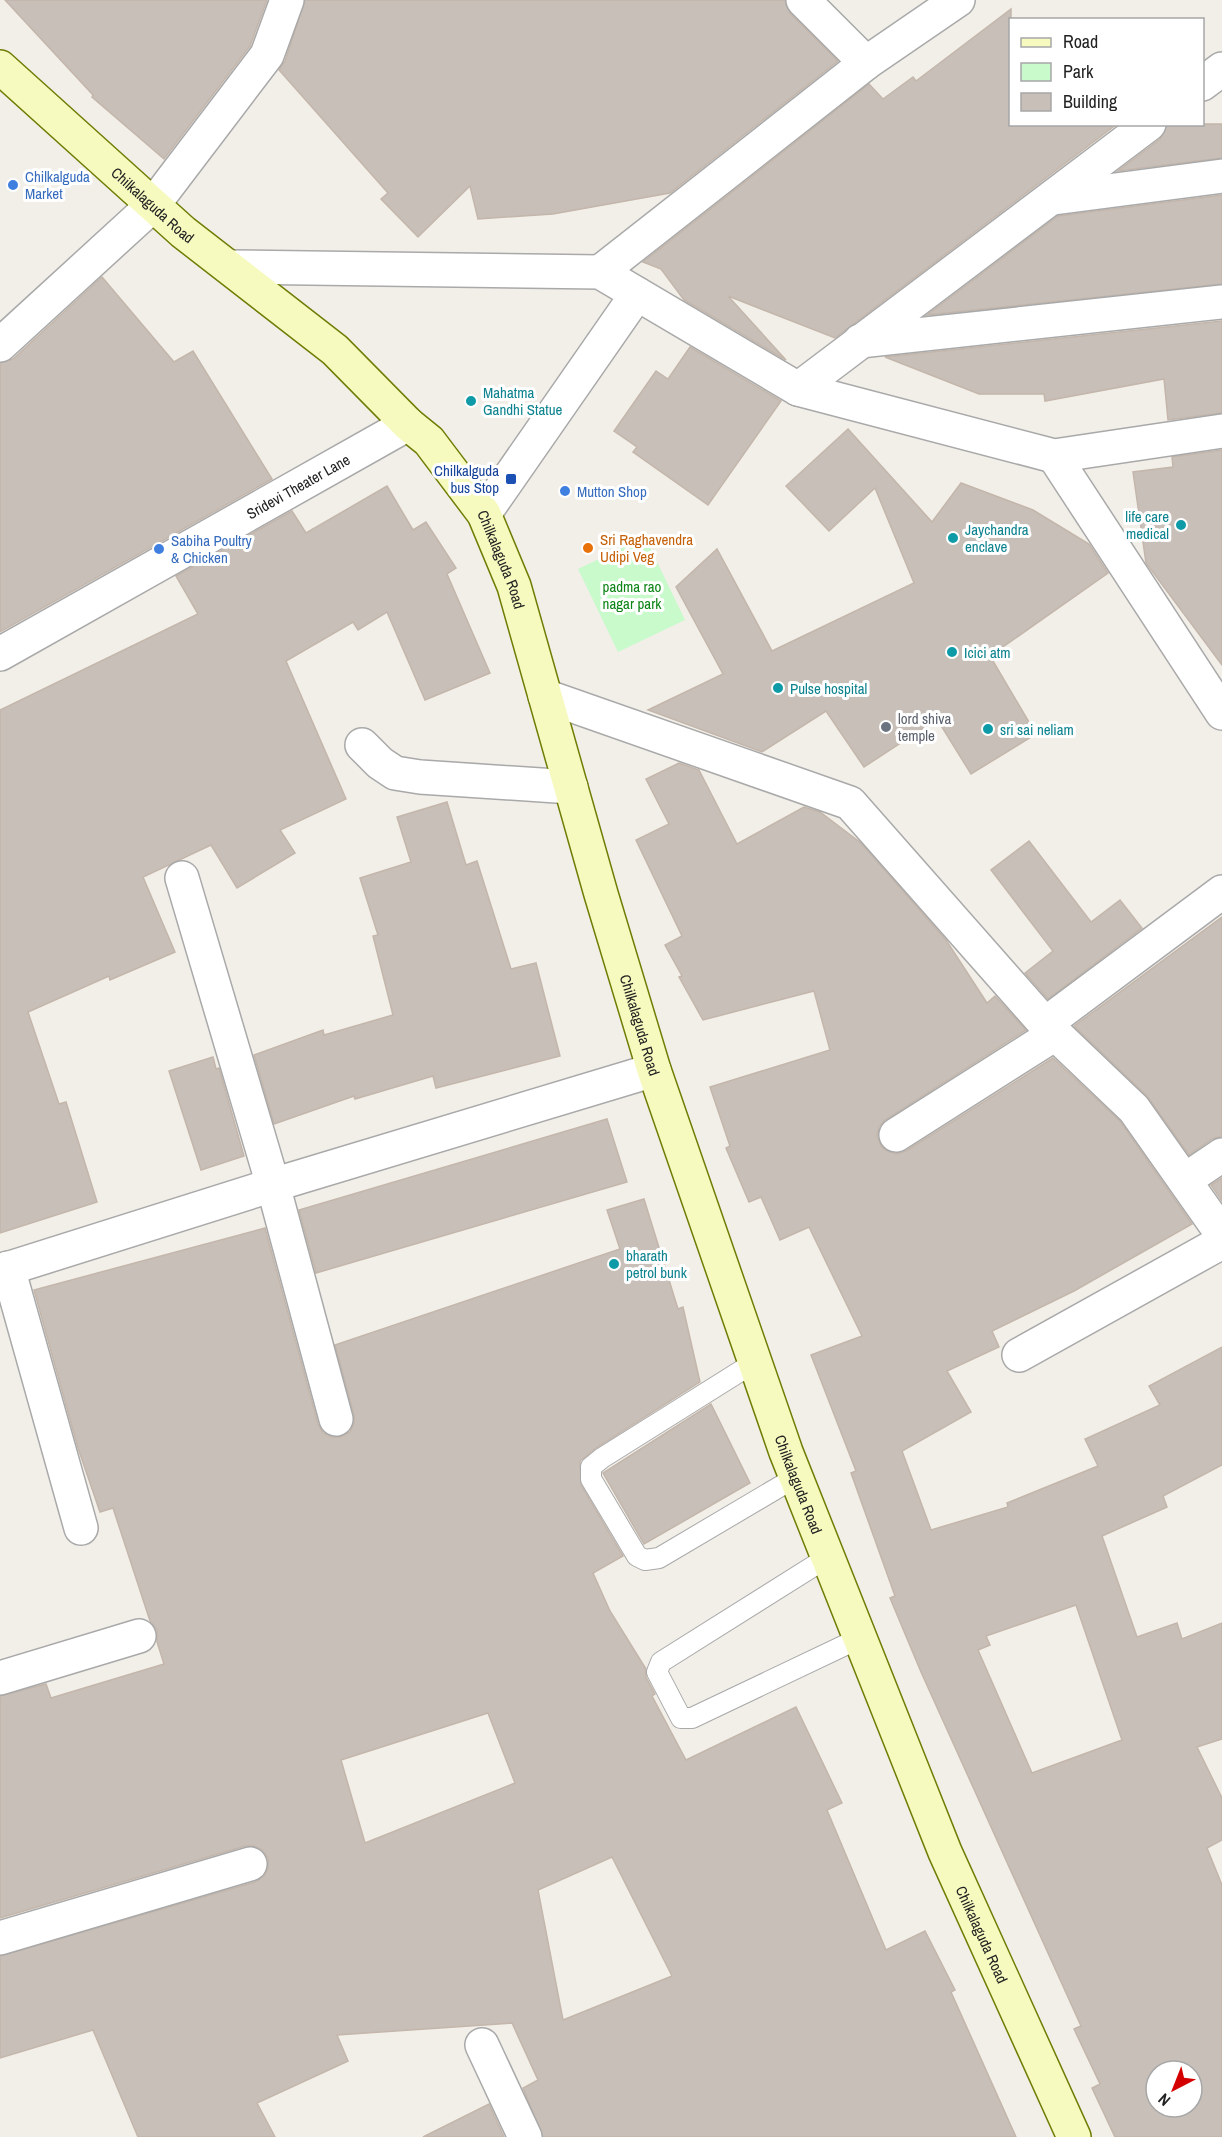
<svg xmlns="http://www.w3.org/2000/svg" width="1222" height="2137" font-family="'Archivo Narrow',sans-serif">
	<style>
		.park { fill: #c8facc }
		.building { fill: #c7bfb8; stroke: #c4b6ab; stroke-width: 1.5; fill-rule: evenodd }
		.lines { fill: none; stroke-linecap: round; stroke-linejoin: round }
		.lane-casing { stroke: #a9a9a9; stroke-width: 22 }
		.street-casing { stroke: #a9a9a9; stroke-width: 36 }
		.secondary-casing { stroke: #707d05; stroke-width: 36 }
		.lane { stroke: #fff; stroke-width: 20 }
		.street { stroke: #fff; stroke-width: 33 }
		.secondary { stroke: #f7fabf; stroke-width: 33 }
		.shop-dot { fill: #3f7fe0; stroke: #fff; stroke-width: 2 }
		.culture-dot { fill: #0f9aa8; stroke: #fff; stroke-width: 2 }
		.transit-dot { fill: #1a4fb4; stroke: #fff; stroke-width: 2 }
		.food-dot { fill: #e8710a; stroke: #fff; stroke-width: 2 }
		.worship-dot { fill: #6b7280; stroke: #fff; stroke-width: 2 }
		.labels { text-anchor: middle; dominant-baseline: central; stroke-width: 6; stroke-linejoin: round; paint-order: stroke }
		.shop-label { font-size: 15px; fill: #366cbe; stroke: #fff; text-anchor: start }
		.street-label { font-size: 15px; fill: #222; stroke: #fff }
		.culture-label { font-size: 15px; fill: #0d838f; stroke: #fff; text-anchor: start }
		.transit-label { font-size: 15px; fill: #164399; stroke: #fff; text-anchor: end }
		.food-label { font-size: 15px; fill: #c56008; stroke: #fff; text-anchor: start }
		.park-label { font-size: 15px; fill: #0c8416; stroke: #fff }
		.worship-label { font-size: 15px; fill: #5b616d; stroke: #fff; text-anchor: start }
	</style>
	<rect width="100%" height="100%" fill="#f2efe9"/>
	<path class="park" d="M 645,537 L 685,620 L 618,652 L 578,569 Z"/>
	<g class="building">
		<path d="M 5,0 L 267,0 L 250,46 L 164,159 L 92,97 L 93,95 Z"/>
		<path d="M 305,0 L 785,0 L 790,13 L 838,61 L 670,193 L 553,214 L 478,219 L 470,186 L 418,237 L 381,199 L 388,193 L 279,70 L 285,61 Z"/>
		<path d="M 1011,9 L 1011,124 L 1117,124 L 835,338 L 728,296 L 786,360 L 684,300 L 661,269 L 643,262 L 869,84 L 883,99 L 913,77 L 916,81 Z"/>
		<path d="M 1167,124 L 1222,124 L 1222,158 L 1118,171 L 1160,139 Z"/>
		<path d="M 1222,195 L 1222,284 L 927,315 L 1058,216 Z"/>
		<path d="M 102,277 L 174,362 L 193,351 L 272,479 L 0,632 L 0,363 L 13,359 Z"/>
		<path d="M 1222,321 L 1222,413 L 1168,420 L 1164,379 L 1045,401 L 1044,394 L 979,394 L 885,357 Z"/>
		<path d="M 690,347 L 781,401 L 708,505 L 633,452 L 637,447 L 614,431 L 656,371 L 668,379 Z"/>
		<path d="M 848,429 L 932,522 L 961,483 L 1033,510 L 1089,544 L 1108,573 L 990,656 L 1036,734 L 971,774 L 937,719 L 864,767 L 826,711 L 762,752 L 648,710 L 723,674 L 676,587 L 717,549 L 772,651 L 914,583 L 875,488 L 829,531 L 786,486 Z"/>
		<path d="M 1222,450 L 1222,665 L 1146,563 L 1133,472 L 1173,467 L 1172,457 Z"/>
		<path d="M 387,486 L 413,530 L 426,522 L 456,568 L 447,574 L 490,673 L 425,700 L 387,612 L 358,630 L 353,622 L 286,661 L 346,799 L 280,830 L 295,853 L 237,888 L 211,845 L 143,877 L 175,952 L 110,980 L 109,976 L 28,1012 L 59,1104 L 66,1102 L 97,1202 L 0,1233 L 0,710 L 198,614 L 176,576 L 292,511 L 306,533 Z"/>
		<path d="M 679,763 L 699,770 L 737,844 L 804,807 L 820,812 L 861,843 L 946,940 L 987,1003 L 995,996 L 1026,1030 L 885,1120 L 879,1127 L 877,1136 L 881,1146 L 887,1151 L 896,1154 L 906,1151 L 1053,1058 L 1120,1121 L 1192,1224 L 1074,1291 L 992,1331 L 999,1347 L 947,1371 L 971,1412 L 902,1451 L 931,1530 L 1008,1507 L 1007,1503 L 1098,1466 L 1085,1439 L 1160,1405 L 1149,1386 L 1222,1347 L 1222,1465 L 1163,1496 L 1167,1507 L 1102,1536 L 1137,1637 L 1177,1623 L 1182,1639 L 1222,1623 L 1222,1739 L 1197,1747 L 1222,1798 L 1222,1840 L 1207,1848 L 1222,1885 L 1222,2137 L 1115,2137 L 1092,2088 L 1100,2084 L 1074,2029 L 1081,2026 L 921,1672 L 890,1598 L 895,1596 L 851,1473 L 856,1471 L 811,1355 L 862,1336 L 809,1227 L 780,1240 L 761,1197 L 749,1202 L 726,1148 L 730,1146 L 710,1087 L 830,1050 L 814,991 L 703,1020 L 679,977 L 682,976 L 665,945 L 682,936 L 636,840 L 669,824 L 646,779 ZM 1076,1605 L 1122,1740 L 1032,1773 L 978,1650 L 990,1645 L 986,1636 ZM 1156,2071 L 1192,2071 L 1192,2107 L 1156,2107 Z"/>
		<path d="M 447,802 L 466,865 L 477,861 L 511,969 L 536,963 L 560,1056 L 436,1088 L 433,1076 L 355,1099 L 354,1096 L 274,1124 L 254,1055 L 323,1030 L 324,1035 L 393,1015 L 373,936 L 378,935 L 360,878 L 411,862 L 397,817 Z"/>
		<path d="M 1029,841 L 1091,922 L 1120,900 L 1142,928 L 1048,999 L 1025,973 L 1053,951 L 991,870 Z"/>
		<path d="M 1222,917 L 1222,1136 L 1212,1139 L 1189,1155 L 1147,1096 L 1074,1026 Z"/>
		<path d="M 213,1057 L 216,1069 L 219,1068 L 244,1156 L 201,1170 L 169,1071 Z"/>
		<path d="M 607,1119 L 627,1182 L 316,1273 L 299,1210 Z"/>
		<path d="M 1222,1178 L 1222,1201 L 1211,1185 Z"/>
		<path d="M 644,1199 L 678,1309 L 683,1307 L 700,1382 L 596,1448 L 580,1461 L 581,1485 L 623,1556 L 593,1573 L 610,1611 L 646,1669 L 646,1677 L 655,1694 L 652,1696 L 686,1760 L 796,1707 L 842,1803 L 827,1810 L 886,1950 L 925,1931 L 955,1990 L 951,1992 L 1016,2137 L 543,2137 L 523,2088 L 538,2080 L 512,2023 L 337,2035 L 348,2061 L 257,2103 L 275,2137 L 138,2137 L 93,2030 L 0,2058 L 0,1956 L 255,1882 L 264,1876 L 268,1868 L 268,1858 L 262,1850 L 254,1846 L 245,1846 L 0,1918 L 0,1696 L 46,1684 L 51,1698 L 164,1664 L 157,1642 L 157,1630 L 150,1621 L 113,1508 L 100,1512 L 78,1448 L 34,1290 L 265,1228 L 318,1424 L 323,1433 L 332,1437 L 340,1437 L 350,1432 L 354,1423 L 354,1415 L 335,1345 L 620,1249 L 607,1210 ZM 488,1713 L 515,1783 L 365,1843 L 341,1760 ZM 612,1857 L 672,1976 L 563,2020 L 538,1890 Z"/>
		<path d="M 711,1404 L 750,1483 L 644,1544 L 603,1473 Z"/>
		<path d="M 489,2104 L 504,2137 L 423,2137 Z"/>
	</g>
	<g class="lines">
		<g class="lane-casing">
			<g id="lane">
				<path d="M 755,1362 L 602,1458 L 591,1467 L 591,1479 L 637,1556 L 645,1560 L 659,1558 L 796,1477"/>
				<path d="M 828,1557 L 661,1662 L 657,1672 L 681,1718 L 692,1718 L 860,1638"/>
			</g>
		</g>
		<g class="street-casing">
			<g id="street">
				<path d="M 803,0 L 866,63"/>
				<path d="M 1202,84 L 1222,69"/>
				<path d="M 1054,198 L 1222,176"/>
				<path d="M 231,267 L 600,272 L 798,389 L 1054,456 L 1222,431"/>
				<path d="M 600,272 L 866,63 L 958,0"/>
				<path d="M 860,341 L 1222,302"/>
				<path d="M 0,345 L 153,205 L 267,55 L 287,0"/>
				<path d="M 798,389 L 1149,124"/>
				<path d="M 1054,456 L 1222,713"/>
				<path d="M 484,514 L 637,294"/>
				<path id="s1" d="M 0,654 L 408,424"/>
				<path d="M 545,696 L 850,803 L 1045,1024 L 1134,1109 L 1222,1234"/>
				<path d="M 362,745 L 380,763 L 395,773 L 420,777 L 571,787"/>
				<path d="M 182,878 L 273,1185 L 336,1419"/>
				<path d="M 1045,1024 L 1222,892"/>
				<path d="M 896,1135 L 1055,1034"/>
				<path d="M 1185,1180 L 1222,1155"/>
				<path d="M 8,1268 L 81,1528"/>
				<path d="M 0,1271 L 273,1185 L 654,1070"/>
				<path d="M 1019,1355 L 1222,1242"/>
				<path d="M 0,1678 L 139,1636"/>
				<path d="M 0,1938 L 250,1864"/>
				<path d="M 482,2045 L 525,2137"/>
			</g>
		</g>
		<g class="secondary-casing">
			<g id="secondary">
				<path id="s2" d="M 0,67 L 183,232 L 335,350 L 408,424 L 429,441 L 484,514 L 514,586 L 601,894 L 654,1070 L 786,1452 L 945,1852 L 1074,2137"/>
			</g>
		</g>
		<use href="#lane" class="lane"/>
		<use href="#street" class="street"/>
		<use href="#secondary" class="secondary"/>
	</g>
	<g class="shop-dot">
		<circle cx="13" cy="185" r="6"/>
		<circle cx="565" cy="491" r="6"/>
		<circle cx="159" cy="549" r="6"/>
	</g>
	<g class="culture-dot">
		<circle cx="471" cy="401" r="6"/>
		<circle cx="1181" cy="525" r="6"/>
		<circle cx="953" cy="538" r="6"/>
		<circle cx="952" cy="652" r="6"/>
		<circle cx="778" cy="688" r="6"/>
		<circle cx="988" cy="729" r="6"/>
		<circle cx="614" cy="1264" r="6"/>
	</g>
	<rect class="transit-dot" x="505" y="473" width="12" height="12" rx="3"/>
	<circle class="food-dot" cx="588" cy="548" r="6"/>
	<circle class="worship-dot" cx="886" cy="727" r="6"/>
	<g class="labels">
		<g class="shop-label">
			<text x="25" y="176">Chilkalguda<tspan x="25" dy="17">Market</tspan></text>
			<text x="577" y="491">Mutton Shop</text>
			<text x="171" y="540">Sabiha Poultry<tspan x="171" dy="17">&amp; Chicken</tspan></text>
		</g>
		<g class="street-label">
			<text stroke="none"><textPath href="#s2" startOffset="206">Chilkalaguda Road</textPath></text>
			<text stroke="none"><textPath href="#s1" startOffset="342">Sridevi Theater Lane</textPath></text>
			<text stroke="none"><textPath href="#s2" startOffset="710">Chilkalaguda Road</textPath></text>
			<text stroke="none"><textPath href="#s2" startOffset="1196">Chilkalaguda Road</textPath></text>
			<text stroke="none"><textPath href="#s2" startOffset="1682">Chilkalaguda Road</textPath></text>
			<text stroke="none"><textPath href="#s2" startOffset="2168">Chilkalaguda Road</textPath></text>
		</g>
		<g class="culture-label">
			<text x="483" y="392">Mahatma<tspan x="483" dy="17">Gandhi Statue</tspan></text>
			<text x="1169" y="516" text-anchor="end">life care<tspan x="1169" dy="17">medical</tspan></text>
			<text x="965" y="529">Jaychandra<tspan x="965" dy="17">enclave</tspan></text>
			<text x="964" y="652">Icici atm</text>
			<text x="790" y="688">Pulse hospital</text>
			<text x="1000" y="729">sri sai neliam</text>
			<text x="626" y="1255">bharath<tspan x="626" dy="17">petrol bunk</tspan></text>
		</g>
		<g class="transit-label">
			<text x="499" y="470">Chilkalguda<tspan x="499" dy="17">bus Stop</tspan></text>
		</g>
		<g class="food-label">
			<text x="600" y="539">Sri Raghavendra<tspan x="600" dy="17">Udipi Veg</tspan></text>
		</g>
		<g class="park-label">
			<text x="632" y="586">padma rao<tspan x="632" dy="17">nagar park</tspan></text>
		</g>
		<g class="worship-label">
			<text x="898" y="718">lord shiva<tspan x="898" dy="17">temple</tspan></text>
		</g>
	</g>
	<rect x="1009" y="18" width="195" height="108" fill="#ffffff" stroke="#a7a7a7" stroke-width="1.5"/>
	<rect x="1021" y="38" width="30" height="9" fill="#f7fabf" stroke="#a7a7a7" stroke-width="1.5"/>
	<text x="1063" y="48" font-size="18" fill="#222222">Road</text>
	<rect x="1021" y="63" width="30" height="18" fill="#c8facc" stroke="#a7a7a7" stroke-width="1.5"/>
	<text x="1063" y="78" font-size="18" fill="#222222">Park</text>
	<rect x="1021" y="93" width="30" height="18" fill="#c7bfb8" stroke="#a7a7a7" stroke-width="1.5"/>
	<text x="1063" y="108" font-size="18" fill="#222222">Building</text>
	<g transform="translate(1174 2089) rotate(222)"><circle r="28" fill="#ffffff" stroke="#a7a7a7" stroke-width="1.5"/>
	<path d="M0-4.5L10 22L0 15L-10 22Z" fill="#d40000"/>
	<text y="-9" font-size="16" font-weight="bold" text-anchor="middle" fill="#222222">N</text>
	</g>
</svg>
